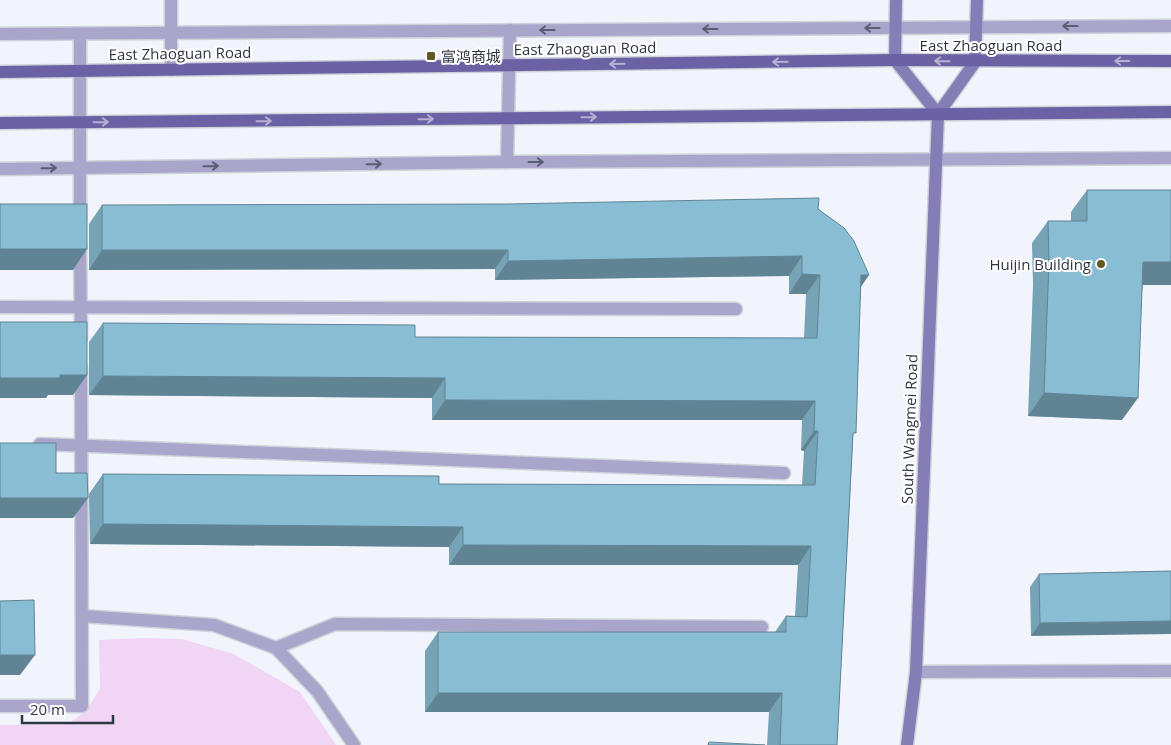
<svg xmlns="http://www.w3.org/2000/svg" width="1171" height="745" font-family="'Open Sans','Noto Sans SC',sans-serif">
	<style>
		.green { fill: #f1d5f5 }
		.lines { fill: none; stroke-linecap: round; stroke-linejoin: round }
		.lane-casing { stroke: #ced3da; stroke-width: 15 }
		.street-casing { stroke: #ced3da; stroke-width: 15 }
		.secondary-casing { stroke: #ced3da; stroke-width: 15 }
		.primary-casing { stroke: #ced3da; stroke-width: 15 }
		.lane { stroke: #a9a5cb; stroke-width: 12 }
		.street { stroke: #a9a5cb; stroke-width: 12 }
		.secondary { stroke: #857db5; stroke-width: 12 }
		.primary { stroke: #6c61a4; stroke-width: 12 }
		.wall { fill: #76a3b5 }
		.shaded-wall { fill: #608494 }
		.building { fill: #89bdd3; stroke: #608494 }
		.oneway { stroke: #5a5e73 }
		.oneway2 { stroke: #b6b0d2 }
		.poi-dot { fill: #605723; stroke: #fff; stroke-width: 2 }
		.labels { text-anchor: middle; dominant-baseline: central; stroke-width: 4; stroke-linejoin: round; paint-order: stroke }
		.street-label { font-size: 15px; fill: #2f3743; stroke: #fff }
		.poi-label { font-size: 15px; fill: #2f3743; stroke: #fff; text-anchor: start }
	</style>
	<rect width="100%" height="100%" fill="#f1f5fb"/>
	<path class="green" d="M 143,638 L 182,639 L 234,654 L 300,692 L 336,745 L 0,745 L 0,725 L 68,724 L 86,711 L 100,689 L 99,640 Z"/>
	<g class="lines">
		<g class="lane-casing">
			<g id="lane">
				<path d="M 0,307 L 736,309"/>
				<path d="M 40,444 L 784,473"/>
				<path d="M 276,648 L 335,624 L 762,627"/>
				<path d="M 916,672 L 1171,671"/>
			</g>
		</g>
		<g class="street-casing">
			<g id="street">
				<path d="M 0,34 L 1171,26"/>
				<path d="M 80,34 L 80,220"/>
				<path d="M 171,70 L 171,0"/>
				<path d="M 507,162 L 510,30"/>
				<path d="M 0,169 L 507,162 L 1171,158"/>
				<path d="M 80,243 L 81,338"/>
				<path d="M 82,616 L 214,625 L 276,648 L 317,691 L 354,745"/>
				<path d="M 0,706 L 82,706 L 81,368"/>
			</g>
		</g>
		<g class="secondary-casing">
			<g id="secondary">
				<path d="M 896,0 L 895,60 L 938,114"/>
				<path d="M 938,114 L 975,62 L 977,0"/>
				<path d="M 907,745 L 916,672 L 938,114"/>
			</g>
		</g>
		<g class="primary-casing">
			<g id="primary">
				<path d="M 0,72 L 895,60 L 1171,61"/>
				<path d="M 0,123 L 1171,112"/>
			</g>
		</g>
		<use href="#lane" class="lane"/>
		<use href="#street" class="street"/>
		<use href="#secondary" class="secondary"/>
		<use href="#primary" class="primary"/>
	</g>
	<g class="wall">
		<path d="M 1087,190 L 1171,285 L 1143,285 L 1122,420 L 1028,416 L 1033,285 L 1032,243 L 1048,221 L 1071,221 L 1071,212 Z"/>
		<path d="M 102,205 L 818,209 L 869,275 L 861,286 L 837,745 L 767,745 L 769,712 L 425,712 L 425,651 L 438,632 L 775,632 L 786,616 L 795,616 L 798,565 L 449,565 L 449,547 L 90,544 L 89,494 L 103,474 L 439,484 L 802,485 L 804,451 L 801,450 L 802,420 L 432,420 L 432,398 L 89,395 L 89,342 L 103,323 L 415,337 L 804,338 L 806,294 L 789,294 L 789,276 L 495,280 L 495,269 L 89,270 L 89,224 Z"/>
		<path d="M 1171,571 L 1031,636 L 1030,587 L 1039,574 Z"/>
	</g>
	<g class="shaded-wall">
		<path d="M 0,249 L 87,249 L 73,270 L 0,270 Z"/>
		<path d="M 102,250 L 508,250 L 495,269 L 89,270 Z"/>
		<path d="M 802,256 L 789,276 L 495,280 L 508,261 Z"/>
		<path d="M 1143,262 L 1171,262 L 1171,285 L 1128,285 Z"/>
		<path d="M 802,274 L 820,275 L 806,294 L 789,294 Z"/>
		<path d="M 861,275 L 869,275 L 856,294 Z"/>
		<path d="M 60,375 L 87,375 L 73,395 L 48,395 L 46,398 L 0,398 L 0,378 Z"/>
		<path d="M 103,376 L 445,378 L 432,398 L 89,395 Z"/>
		<path d="M 1044,393 L 1138,398 L 1122,420 L 1028,416 Z"/>
		<path d="M 445,400 L 815,401 L 802,420 L 432,420 Z"/>
		<path d="M 814,431 L 818,431 L 804,451 L 801,450 Z"/>
		<path d="M 0,498 L 88,498 L 73,518 L 0,518 Z"/>
		<path d="M 103,524 L 463,527 L 449,547 L 90,544 Z"/>
		<path d="M 463,545 L 811,546 L 798,565 L 449,565 Z"/>
		<path d="M 1171,621 L 1171,634 L 1031,636 L 1040,623 Z"/>
		<path d="M 0,655 L 35,655 L 20,675 L 0,675 Z"/>
		<path d="M 438,693 L 782,693 L 769,712 L 425,712 Z"/>
	</g>
	<g class="building">
		<path d="M 1087,190 L 1171,190 L 1171,262 L 1143,262 L 1138,398 L 1044,393 L 1049,262 L 1048,221 L 1087,221 Z"/>
		<path d="M 819,198 L 818,209 L 844,228 L 854,241 L 869,275 L 861,275 L 856,433 L 853,433 L 837,745 L 780,745 L 782,693 L 438,693 L 438,632 L 786,632 L 786,616 L 807,617 L 811,546 L 463,545 L 463,527 L 103,524 L 103,474 L 439,476 L 439,484 L 815,485 L 818,431 L 814,431 L 815,401 L 445,400 L 445,378 L 103,376 L 103,323 L 415,325 L 415,337 L 817,338 L 820,275 L 802,274 L 802,256 L 508,261 L 508,250 L 102,250 L 102,205 L 507,204 Z"/>
		<rect x="0" y="204" width="87" height="45"/>
		<path d="M 0,322 L 87,322 L 87,375 L 60,375 L 60,378 L 0,378 Z"/>
		<path d="M 0,443 L 56,443 L 56,473 L 87,473 L 88,498 L 0,498 Z"/>
		<path d="M 1171,571 L 1171,621 L 1040,623 L 1039,574 Z"/>
		<path d="M 34,600 L 35,655 L 0,655 L 0,601 Z"/>
		<path d="M 709,742 L 765,745 L 708,745 Z"/>
	</g>
	<defs><path id="oneway-shaft" d="M-6 0H5M1.5-3L5.5 0L1.5 3" fill="none" stroke-width="1.6" stroke-linecap="round" stroke-linejoin="round" transform="scale(1.25)"/></defs>
	<g class="oneway">
		<use href="#oneway-shaft" transform="translate(1070 26) rotate(180)"/>
		<use href="#oneway-shaft" transform="translate(872 28) rotate(180)"/>
		<use href="#oneway-shaft" transform="translate(710 29) rotate(180)"/>
		<use href="#oneway-shaft" transform="translate(547 30) rotate(180)"/>
		<use href="#oneway-shaft" transform="translate(536 162)"/>
		<use href="#oneway-shaft" transform="translate(374 164) rotate(-1)"/>
		<use href="#oneway-shaft" transform="translate(211 166) rotate(-1)"/>
		<use href="#oneway-shaft" transform="translate(49 168) rotate(-1)"/>
	</g>
	<g class="oneway2">
		<use href="#oneway-shaft" transform="translate(942 61) rotate(-179)"/>
		<use href="#oneway-shaft" transform="translate(1122 61) rotate(180)"/>
		<use href="#oneway-shaft" transform="translate(780 62) rotate(179)"/>
		<use href="#oneway-shaft" transform="translate(617 64) rotate(179)"/>
		<use href="#oneway-shaft" transform="translate(589 117) rotate(-1)"/>
		<use href="#oneway-shaft" transform="translate(426 119) rotate(-1)"/>
		<use href="#oneway-shaft" transform="translate(264 121) rotate(-1)"/>
		<use href="#oneway-shaft" transform="translate(101 122) rotate(-1)"/>
	</g>
	<g class="poi-dot">
		<rect x="426" y="51" width="10" height="10" rx="2.5"/>
		<circle cx="1101" cy="264" r="5"/>
	</g>
	<g class="labels">
		<g class="street-label">
			<text x="991" y="45">East Zhaoguan Road</text>
			<text transform="translate(585 48) rotate(-1)">East Zhaoguan Road</text>
			<text transform="translate(180 53) rotate(-1)">East Zhaoguan Road</text>
			<text transform="translate(909 429) rotate(-88)">South Wangmei Road</text>
		</g>
		<g class="poi-label">
			<text x="441" y="56">富鸿商城</text>
			<text x="1091" y="264" text-anchor="end">Huijin Building</text>
		</g>
	</g>
	<path d="M22 715v8h91v-8" fill="none" stroke="#2f3743" stroke-width="2.5"/>
	<text x="30" y="715" font-size="15" fill="#2f3743" stroke="#ffffff" stroke-width="4" paint-order="stroke">20 m</text>
</svg>
